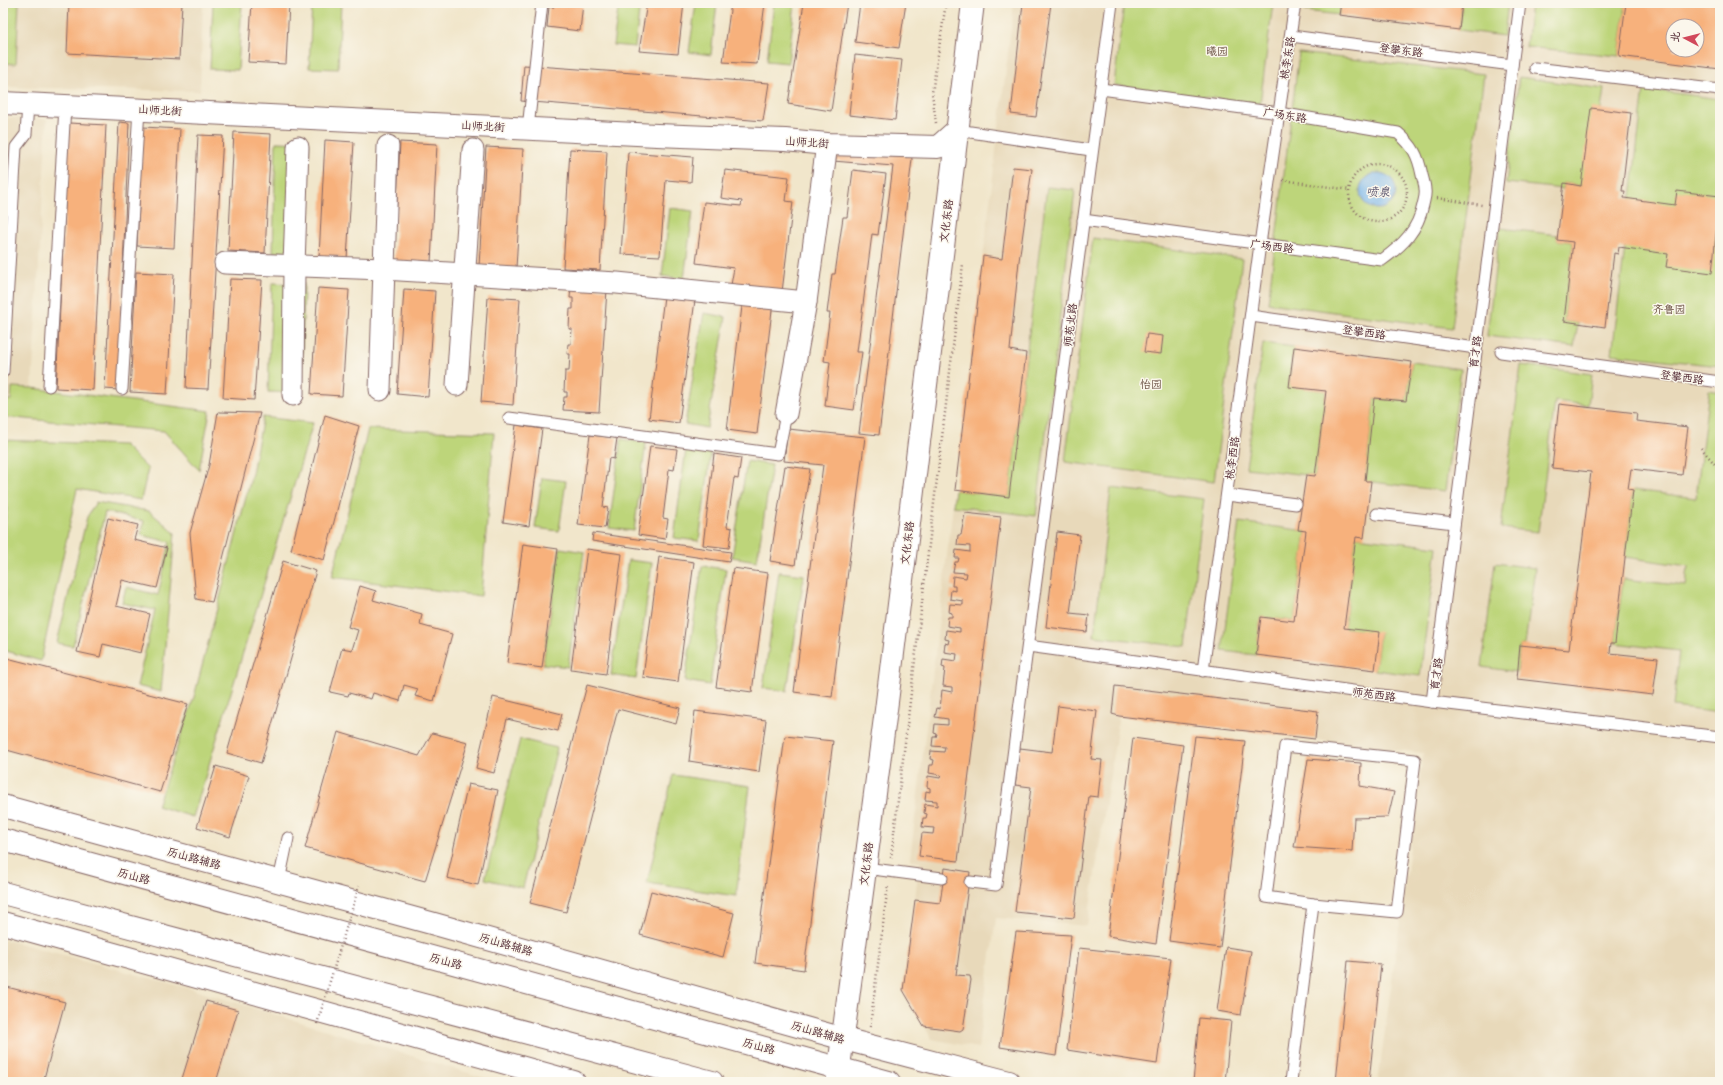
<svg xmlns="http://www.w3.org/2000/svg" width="1723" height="1085" font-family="'Patrick Hand','LXGW WenKai TC',sans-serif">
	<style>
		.built { fill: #e8d9ba; fill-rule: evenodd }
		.green { fill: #bdd57a; stroke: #847a52 }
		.water { fill: #76b4e9; stroke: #606a8a }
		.building { fill: #f7b17b; fill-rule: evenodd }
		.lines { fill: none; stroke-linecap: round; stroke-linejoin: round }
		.service-casing { stroke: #846563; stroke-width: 13 }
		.minor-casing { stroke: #846563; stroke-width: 23 }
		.tertiary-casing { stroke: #846563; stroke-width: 24 }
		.secondary-casing { stroke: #846563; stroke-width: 24 }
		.primary-casing { stroke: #846563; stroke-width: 24 }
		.path { stroke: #846563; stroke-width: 2.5; stroke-dasharray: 1 3; stroke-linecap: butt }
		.service { stroke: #fff; stroke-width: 11 }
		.minor { stroke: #fff; stroke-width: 21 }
		.tertiary { stroke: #fff; stroke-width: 22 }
		.secondary { stroke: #fff; stroke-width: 22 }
		.primary { stroke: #fff; stroke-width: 22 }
		.path-bridge { stroke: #846563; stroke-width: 2.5; stroke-dasharray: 1 3; stroke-linecap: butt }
		.labels { text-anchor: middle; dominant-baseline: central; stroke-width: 3; stroke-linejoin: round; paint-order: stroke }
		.street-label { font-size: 11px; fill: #4a1f2b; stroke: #fbf7ec }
		.park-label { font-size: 11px; fill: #674c3f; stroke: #fbf7ec }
		.water-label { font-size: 12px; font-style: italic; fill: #59536e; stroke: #fbf7ec }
	</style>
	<rect width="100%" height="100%" fill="#fbf7ec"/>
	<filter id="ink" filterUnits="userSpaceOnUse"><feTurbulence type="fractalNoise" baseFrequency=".025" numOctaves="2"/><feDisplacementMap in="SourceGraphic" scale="8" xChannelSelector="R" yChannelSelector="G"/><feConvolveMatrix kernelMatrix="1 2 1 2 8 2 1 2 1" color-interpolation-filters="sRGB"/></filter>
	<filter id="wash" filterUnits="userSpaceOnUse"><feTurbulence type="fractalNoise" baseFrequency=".012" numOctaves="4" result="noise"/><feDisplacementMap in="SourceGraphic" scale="16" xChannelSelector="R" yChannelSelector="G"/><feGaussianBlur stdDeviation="0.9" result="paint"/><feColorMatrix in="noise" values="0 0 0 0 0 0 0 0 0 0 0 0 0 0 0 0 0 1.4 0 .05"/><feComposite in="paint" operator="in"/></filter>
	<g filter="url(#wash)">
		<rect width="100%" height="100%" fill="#f1e6cb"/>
		<g class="built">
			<path d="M 3,3 L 203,3 L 200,91 L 3,87 Z"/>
			<path d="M 1014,3 L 1720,3 L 1720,1082 L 1378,1082 L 1423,753 L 1119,716 L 1087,926 L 996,918 L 978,1048 L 932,1039 L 903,990 L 920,861 L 910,860 ZM 1673,26 L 1697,26 L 1697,50 L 1673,50 Z"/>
			<path d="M 3,117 L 47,119 L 32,388 L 12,387 L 11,400 L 3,400 Z"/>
			<path d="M 3,939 L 191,989 L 498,1082 L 3,1082 Z"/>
		</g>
		<g class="green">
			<path d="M 3,3 L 19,3 L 16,64 L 3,63 Z"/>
			<path d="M 213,3 L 242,3 L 238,70 L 210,69 Z"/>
			<path d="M 312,3 L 341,3 L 338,69 L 309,68 Z"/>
			<path d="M 619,3 L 640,3 L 635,47 L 613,45 Z"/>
			<path d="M 696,3 L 717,3 L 711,55 L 689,52 Z"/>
			<path d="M 774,3 L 795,3 L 788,63 L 767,61 Z"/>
			<path d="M 1124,3 L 1273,3 L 1260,104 L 1114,85 Z"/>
			<path d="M 1306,3 L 1341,3 L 1339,15 L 1305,11 Z"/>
			<path d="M 1462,3 L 1508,3 L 1504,36 L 1459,30 Z"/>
			<path d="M 1531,3 L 1626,3 L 1619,56 L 1526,47 Z"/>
			<path d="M 1299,53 L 1484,74 L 1452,328 L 1268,303 Z"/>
			<path d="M 1519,77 L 1604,89 L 1601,109 L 1581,186 L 1564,183 L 1563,189 L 1506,183 Z"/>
			<path d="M 1644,89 L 1720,99 L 1720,366 L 1612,354 Z"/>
			<path d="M 276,142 L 309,143 L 305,253 L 273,252 Z"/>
			<path d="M 1047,187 L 1075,190 L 1036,516 L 953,506 L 955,490 L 1009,497 Z"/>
			<path d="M 670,208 L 693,211 L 684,279 L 662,276 Z"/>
			<path d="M 1500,228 L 1558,235 L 1557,240 L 1573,242 L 1564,321 L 1578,323 L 1574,347 L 1487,336 Z"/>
			<path d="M 1093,238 L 1242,259 L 1214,482 L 1065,462 Z"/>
			<path d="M 272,283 L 304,284 L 301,393 L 268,392 Z"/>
			<path d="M 704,313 L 726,317 L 707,428 L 685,424 Z"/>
			<path d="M 1263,343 L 1294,347 L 1289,386 L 1326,391 L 1315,476 L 1246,468 Z"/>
			<path d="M 1412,362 L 1461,369 L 1445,491 L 1365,481 L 1374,398 L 1406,401 Z"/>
			<path d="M 1521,365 L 1592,374 L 1588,405 L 1555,401 L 1538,532 L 1501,528 Z"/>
			<path d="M 12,387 L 32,388 L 210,411 L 199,470 L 164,431 L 3,417 L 3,400 L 11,400 Z"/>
			<path d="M 1709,390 L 1720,392 L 1720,713 L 1673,707 L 1679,651 L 1615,643 L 1623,579 L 1686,586 L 1688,566 L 1625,557 L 1633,490 L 1696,498 Z"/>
			<path d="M 263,417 L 313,423 L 193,817 L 157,806 L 194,697 L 251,478 Z"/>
			<path d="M 368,429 L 494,433 L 481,596 L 332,577 Z"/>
			<path d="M 621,439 L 646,443 L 634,531 L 609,528 Z"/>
			<path d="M 3,440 L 124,445 L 148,469 L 141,500 L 77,489 L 41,661 L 3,650 L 3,532 L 7,508 L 3,507 Z"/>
			<path d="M 686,449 L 711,453 L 699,541 L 674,538 Z"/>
			<path d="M 747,461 L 772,465 L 757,561 L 732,557 Z"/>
			<path d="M 542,478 L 566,481 L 559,531 L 535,528 Z"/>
			<path d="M 1111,488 L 1204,499 L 1186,647 L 1094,636 Z"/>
			<path d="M 96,502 L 149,511 L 175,533 L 161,692 L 137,686 L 155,610 L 122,603 L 126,587 L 158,595 L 170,542 L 141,535 L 144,521 L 105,512 L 73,646 L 57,643 L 87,517 Z"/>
			<path d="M 1239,522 L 1306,531 L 1294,621 L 1261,617 L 1256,655 L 1222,651 Z"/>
			<path d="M 1356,537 L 1437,547 L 1420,676 L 1375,670 L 1380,633 L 1344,628 Z"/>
			<path d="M 560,548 L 584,552 L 568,667 L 543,664 Z"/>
			<path d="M 628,560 L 652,563 L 636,679 L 611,675 Z"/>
			<path d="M 1495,563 L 1535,568 L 1525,645 L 1520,645 L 1517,672 L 1482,667 Z"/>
			<path d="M 702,566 L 726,569 L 710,685 L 685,681 Z"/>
			<path d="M 779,572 L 804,575 L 787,691 L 763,688 Z"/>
			<path d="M 520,739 L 557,748 L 523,888 L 485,879 Z"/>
			<path d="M 673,775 L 750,786 L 736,896 L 647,883 Z"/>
		</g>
		<circle class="water" cx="1378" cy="191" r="18"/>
		<g id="blocks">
			<g class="building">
				<path d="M 69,3 L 182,3 L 179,59 L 67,53 Z"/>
				<path d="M 252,3 L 289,3 L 286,64 L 248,62 Z"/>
				<path d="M 554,3 L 583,3 L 580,31 L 547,27 L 549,7 L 554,7 Z"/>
				<path d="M 647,3 L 684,3 L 678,54 L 639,51 Z"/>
				<path d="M 731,3 L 765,3 L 757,64 L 723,62 Z"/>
				<path d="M 804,3 L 847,3 L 831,111 L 788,104 Z"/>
				<path d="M 860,3 L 906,3 L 899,48 L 855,42 Z"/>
				<path d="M 1023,3 L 1051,3 L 1036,117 L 1011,114 Z"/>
				<path d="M 1341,3 L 1462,3 L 1459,30 L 1339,15 Z"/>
				<path d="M 1626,3 L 1720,3 L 1720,69 L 1619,56 ZM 1673,26 L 1697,26 L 1697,50 L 1673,50 Z"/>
				<path d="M 855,55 L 902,60 L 895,120 L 849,115 Z"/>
				<path d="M 524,65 L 769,83 L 763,121 L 521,101 Z"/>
				<path d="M 1591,108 L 1631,113 L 1622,191 L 1625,191 L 1624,198 L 1675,205 L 1677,191 L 1720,196 L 1712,273 L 1666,267 L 1668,254 L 1619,247 L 1618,254 L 1614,253 L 1605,327 L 1564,321 L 1573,242 L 1557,240 L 1564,183 L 1581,186 Z"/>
				<path d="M 119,122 L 129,123 L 118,390 L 105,389 Z"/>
				<path d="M 69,123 L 106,125 L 93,390 L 56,388 Z"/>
				<path d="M 143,127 L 180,129 L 174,248 L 137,246 Z"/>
				<path d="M 3,131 L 7,131 L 4,186 L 9,186 L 4,271 Z"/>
				<path d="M 234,132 L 271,134 L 265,253 L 228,251 Z"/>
				<path d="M 198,135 L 223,136 L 208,389 L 186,388 Z"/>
				<path d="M 325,140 L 354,142 L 347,259 L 319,257 Z"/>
				<path d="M 400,142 L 437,144 L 431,263 L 394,261 Z"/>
				<path d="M 486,147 L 523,149 L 516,268 L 479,266 Z"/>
				<path d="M 834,148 L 910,154 L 912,159 L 879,435 L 859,433 L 893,166 L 833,161 Z"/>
				<path d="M 570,149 L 607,151 L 600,270 L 563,268 Z"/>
				<path d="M 628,152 L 693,157 L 691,182 L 666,180 L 660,256 L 621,254 Z"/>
				<path d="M 1013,167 L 1032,169 L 1019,261 L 1010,350 L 1026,353 L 1009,497 L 955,490 L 983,256 L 1002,259 Z"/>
				<path d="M 725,170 L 789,177 L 786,201 L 793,202 L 782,292 L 731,285 L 734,268 L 696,263 L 704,202 L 741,206 L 742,201 L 721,198 Z"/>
				<path d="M 853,170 L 886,174 L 878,235 L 872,234 L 857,352 L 862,352 L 854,410 L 825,406 L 830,362 L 824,361 L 830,313 L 827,313 L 832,274 L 835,274 L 843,217 L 847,217 Z"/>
				<path d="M 136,272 L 174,274 L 167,394 L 130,392 Z"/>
				<path d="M 230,279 L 262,280 L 254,400 L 223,398 Z"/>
				<path d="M 571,286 L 607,289 L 599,412 L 563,410 L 564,397 L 567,397 L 567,392 L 564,392 L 565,371 L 569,371 L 570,354 L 567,354 L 568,344 L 571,344 L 572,329 L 569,329 L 570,309 L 573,309 L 573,298 L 570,298 Z"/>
				<path d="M 318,288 L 349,290 L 342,396 L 311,394 Z"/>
				<path d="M 665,288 L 696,292 L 679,423 L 649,419 Z"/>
				<path d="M 404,289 L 435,291 L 428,397 L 397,394 Z"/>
				<path d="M 488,297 L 520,299 L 513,405 L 481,402 Z"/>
				<path d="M 743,298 L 773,302 L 757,434 L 727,430 Z"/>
				<path d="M 1147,334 L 1163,336 L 1161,354 L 1144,352 Z"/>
				<path d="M 1294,347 L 1412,362 L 1406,401 L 1374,398 L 1365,481 L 1371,481 L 1364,538 L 1356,537 L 1344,628 L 1380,632 L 1375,670 L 1256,655 L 1261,617 L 1294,621 L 1306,531 L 1298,530 L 1306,475 L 1315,476 L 1326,391 L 1289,387 Z"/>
				<path d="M 1559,404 L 1637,413 L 1636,421 L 1688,427 L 1682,475 L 1631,469 L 1628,489 L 1633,490 L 1615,643 L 1611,643 L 1610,653 L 1658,658 L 1653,695 L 1517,679 L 1520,645 L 1569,650 L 1591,472 L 1552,468 Z"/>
				<path d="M 218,412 L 260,413 L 212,602 L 196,599 L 190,533 L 209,465 Z"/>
				<path d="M 325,415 L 359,426 L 324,560 L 291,550 Z"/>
				<path d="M 516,425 L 542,429 L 529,526 L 503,522 Z"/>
				<path d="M 788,429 L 865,437 L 832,697 L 794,692 L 823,465 L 784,461 Z"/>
				<path d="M 590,435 L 617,438 L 614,459 L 609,458 L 603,507 L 608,508 L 605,528 L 578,525 Z"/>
				<path d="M 650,446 L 677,449 L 674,470 L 669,469 L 663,518 L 668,519 L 665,539 L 638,535 Z"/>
				<path d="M 714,454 L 741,458 L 738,479 L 734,478 L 727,527 L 732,528 L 729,548 L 703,545 Z"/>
				<path d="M 785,466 L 810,469 L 795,565 L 770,561 Z"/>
				<path d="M 965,513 L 1001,517 L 958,861 L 919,856 L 922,833 L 933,834 L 934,828 L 922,827 L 923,818 L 926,818 L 927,814 L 924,813 L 925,804 L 937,806 L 937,801 L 925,800 L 926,791 L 930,792 L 930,788 L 927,787 L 928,776 L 940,778 L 941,775 L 929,773 L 930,765 L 933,765 L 934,760 L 930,759 L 931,751 L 944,752 L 945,747 L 932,746 L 933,737 L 936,737 L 937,734 L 934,733 L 935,724 L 948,725 L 948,719 L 935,717 L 937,708 L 940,709 L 942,690 L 952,692 L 952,687 L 943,686 L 945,668 L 942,667 L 943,659 L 956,661 L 957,654 L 944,652 L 945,643 L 948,644 L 949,640 L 945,639 L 946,630 L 960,632 L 960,628 L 947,626 L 948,617 L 952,617 L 952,613 L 949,612 L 950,604 L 963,605 L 963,601 L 950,599 L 951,590 L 955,591 L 955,586 L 952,586 L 953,576 L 966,578 L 967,573 L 953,572 L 955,562 L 958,562 L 959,558 L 955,558 L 956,550 L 970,552 L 970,546 L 957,545 L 958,535 L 961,535 Z"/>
				<path d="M 108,518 L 138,525 L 134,540 L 167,548 L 157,588 L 122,580 L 116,606 L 150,614 L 141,653 L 103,644 L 100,657 L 77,652 Z"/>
				<path d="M 1057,532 L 1080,535 L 1070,613 L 1089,615 L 1087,632 L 1046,627 Z"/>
				<path d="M 593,533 L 731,552 L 729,562 L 592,541 Z"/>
				<path d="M 523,544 L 558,549 L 542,668 L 507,663 Z"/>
				<path d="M 587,549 L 622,554 L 606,674 L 571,669 Z"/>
				<path d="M 659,557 L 694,562 L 678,682 L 643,677 Z"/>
				<path d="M 283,561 L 316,571 L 261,763 L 227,753 Z"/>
				<path d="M 733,568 L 768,573 L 752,692 L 716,687 Z"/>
				<path d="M 360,586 L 376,591 L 373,600 L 422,614 L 420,625 L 452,634 L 434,701 L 415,696 L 418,689 L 404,685 L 400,701 L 373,693 L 371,699 L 349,693 L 348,696 L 330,692 L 342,648 L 352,650 L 358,630 L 348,627 Z"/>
				<path d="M 3,657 L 188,704 L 160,792 L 3,749 Z"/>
				<path d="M 587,685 L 680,708 L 676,724 L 618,709 L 566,912 L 530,903 Z"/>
				<path d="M 1115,686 L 1318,711 L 1315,739 L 1119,716 L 1112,714 Z"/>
				<path d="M 493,697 L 562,714 L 558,731 L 507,719 L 494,773 L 476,768 Z"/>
				<path d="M 1058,706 L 1097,711 L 1091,759 L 1102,760 L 1098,797 L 1089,796 L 1074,918 L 1015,912 L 1031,787 L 1015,785 L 1020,748 L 1052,752 Z"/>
				<path d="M 695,711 L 766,720 L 759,772 L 689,761 Z"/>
				<path d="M 338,732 L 419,756 L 432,733 L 468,742 L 425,881 L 305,848 Z"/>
				<path d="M 785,736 L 833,741 L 804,970 L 755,963 Z"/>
				<path d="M 1195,736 L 1245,741 L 1220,948 L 1169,941 Z"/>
				<path d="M 1133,738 L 1183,745 L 1156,944 L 1108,936 Z"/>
				<path d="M 1308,759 L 1361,763 L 1360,786 L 1394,792 L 1388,817 L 1354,818 L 1352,851 L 1294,847 Z"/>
				<path d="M 216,766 L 249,776 L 230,837 L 197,827 Z"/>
				<path d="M 468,784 L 498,790 L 478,885 L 447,878 Z"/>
				<path d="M 945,868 L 970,872 L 956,975 L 970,976 L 971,980 L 963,1029 L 960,1031 L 924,1026 L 903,990 L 915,900 L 940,903 Z"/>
				<path d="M 651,891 L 734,913 L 723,957 L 640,935 Z"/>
				<path d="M 1016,932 L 1071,935 L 1056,1056 L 1000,1047 Z"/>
				<path d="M 1226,947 L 1251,951 L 1241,1015 L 1217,1011 Z"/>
				<path d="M 1079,948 L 1171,958 L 1157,1064 L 1067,1050 Z"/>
				<path d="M 1348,961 L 1381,964 L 1369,1082 L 1336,1082 Z"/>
				<path d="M 3,986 L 65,1002 L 43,1082 L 3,1082 Z"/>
				<path d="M 206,1001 L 238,1010 L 216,1082 L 181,1082 Z"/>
				<path d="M 1199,1018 L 1231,1021 L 1225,1082 L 1193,1082 Z"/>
			</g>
		</g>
	</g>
	<g filter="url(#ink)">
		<use href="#blocks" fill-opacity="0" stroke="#846563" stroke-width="1"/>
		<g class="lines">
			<g class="service-casing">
				<g id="service">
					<path d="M 1291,36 L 1512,65"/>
					<path d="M 1535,68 L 1720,90"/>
					<path d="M 528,128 L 542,3"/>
					<path d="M 957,130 L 1091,150"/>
					<path d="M 1083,220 L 1382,260 C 1403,245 1418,230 1423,205 C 1424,200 1426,195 1425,190 C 1425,185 1423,179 1422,175 C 1418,155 1413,146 1398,133 L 1279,113 L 1101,89"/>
					<path d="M 1251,316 L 1476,348"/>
					<path d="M 1501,352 L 1720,382"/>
					<path d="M 3,372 L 16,147 L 26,134 L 28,104"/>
					<path d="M 49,386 L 65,106"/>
					<path d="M 122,389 L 139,109"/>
					<path d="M 509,418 L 778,454 L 786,414"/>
					<path d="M 1227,495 L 1296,504"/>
					<path d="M 1377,514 L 1454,523"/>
					<path d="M 1028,646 L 1432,702 L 1720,737"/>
					<path d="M 1203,671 L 1260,244 L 1295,3"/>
					<path d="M 1432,702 L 1520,3"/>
					<path d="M 1285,746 L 1415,760 L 1397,912 L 1313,904 L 1266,897 Z"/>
					<path d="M 865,868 L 942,878"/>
					<path d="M 279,881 L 288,838"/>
					<path d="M 970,882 L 996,885 L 1112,3"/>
					<path d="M 1291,1082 L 1313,904"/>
				</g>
			</g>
			<g class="minor-casing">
				<g id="minor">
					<path d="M 225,263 L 383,269 L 617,283 L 806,302"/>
					<path d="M 457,385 L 473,150"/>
					<path d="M 380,390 L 388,146"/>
					<path d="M 293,395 L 294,266 L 298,147"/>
					<path d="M 786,414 L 806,302 L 827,144"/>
				</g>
			</g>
			<g class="tertiary-casing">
				<g id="tertiary">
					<path d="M 3,103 L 657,135 L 785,140 L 827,144 L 938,147 L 957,130"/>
					<path d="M 3,806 L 431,923 L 844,1039 L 1009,1082"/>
					<path d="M 3,923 L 574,1082"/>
				</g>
			</g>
			<g class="secondary-casing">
				<path id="secondary" d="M 837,1082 L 886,710 L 973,3"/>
			</g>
			<g class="primary-casing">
				<g id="primary">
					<path d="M 3,840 L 889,1082"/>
					<path d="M 3,893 L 712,1082"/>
				</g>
			</g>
			<g class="path">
				<path d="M 936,123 L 932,93 L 946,3"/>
				<circle cx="1378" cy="193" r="29"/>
				<path d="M 1283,180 L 1350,190"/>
				<path d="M 1437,198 L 1482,205"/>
				<path d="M 1701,448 L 1720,470"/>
				<path d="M 891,858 L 963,264"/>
				<path d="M 870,1027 L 888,885"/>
			</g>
			<use href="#service" class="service"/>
			<use href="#minor" class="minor"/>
			<use href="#tertiary" class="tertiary"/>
			<use href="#secondary" class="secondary"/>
			<use href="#primary" class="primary"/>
			<path class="path-bridge" d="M 317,1024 L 359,886"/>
		</g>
	</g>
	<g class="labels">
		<g class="street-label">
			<text transform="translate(1401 50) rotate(7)">登攀东路</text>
			<text transform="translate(1287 58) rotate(-81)">桃李东路</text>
			<text transform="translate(160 110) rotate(3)">山师北街</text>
			<text transform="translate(1285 115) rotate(9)">广场东路</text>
			<text transform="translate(483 126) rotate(3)">山师北街</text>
			<text transform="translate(807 142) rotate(4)">山师北街</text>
			<text transform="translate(946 221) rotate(-83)">文化东路</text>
			<text transform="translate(1272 246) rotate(7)">广场西路</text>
			<text transform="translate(1070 325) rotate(-83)">师苑北路</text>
			<text transform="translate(1364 332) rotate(8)">登攀西路</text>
			<text transform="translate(1475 352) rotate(-83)">育才路</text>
			<text transform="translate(1682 377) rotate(8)">登攀西路</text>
			<text transform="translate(1232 458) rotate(-82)">桃李西路</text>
			<text transform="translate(907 543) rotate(-83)">文化东路</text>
			<text transform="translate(1436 674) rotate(-83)">育才路</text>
			<text transform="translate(1374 694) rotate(8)">师苑西路</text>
			<text transform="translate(194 858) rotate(15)">历山路辅路</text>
			<text transform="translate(866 864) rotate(-83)">文化东路</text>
			<text transform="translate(134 876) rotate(15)">历山路</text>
			<text transform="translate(506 944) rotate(16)">历山路辅路</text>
			<text transform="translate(446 961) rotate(15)">历山路</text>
			<text transform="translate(818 1032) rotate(16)">历山路辅路</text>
			<text transform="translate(759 1046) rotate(15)">历山路</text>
		</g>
		<g class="park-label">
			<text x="1217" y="51">曦园</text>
			<text x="1669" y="309">齐鲁园</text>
			<text x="1151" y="384">怡园</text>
		</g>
		<g class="water-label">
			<text x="1378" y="191">喷泉</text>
		</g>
	</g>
	<rect width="1723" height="1085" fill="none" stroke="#fbf7ec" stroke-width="16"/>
	<g transform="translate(1685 38) rotate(277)"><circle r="19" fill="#fbf7ec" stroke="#b4a19f"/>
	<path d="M0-3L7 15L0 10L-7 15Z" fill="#d1495b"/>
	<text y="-6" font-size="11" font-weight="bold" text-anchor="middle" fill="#4a1f2b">北</text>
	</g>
</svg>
